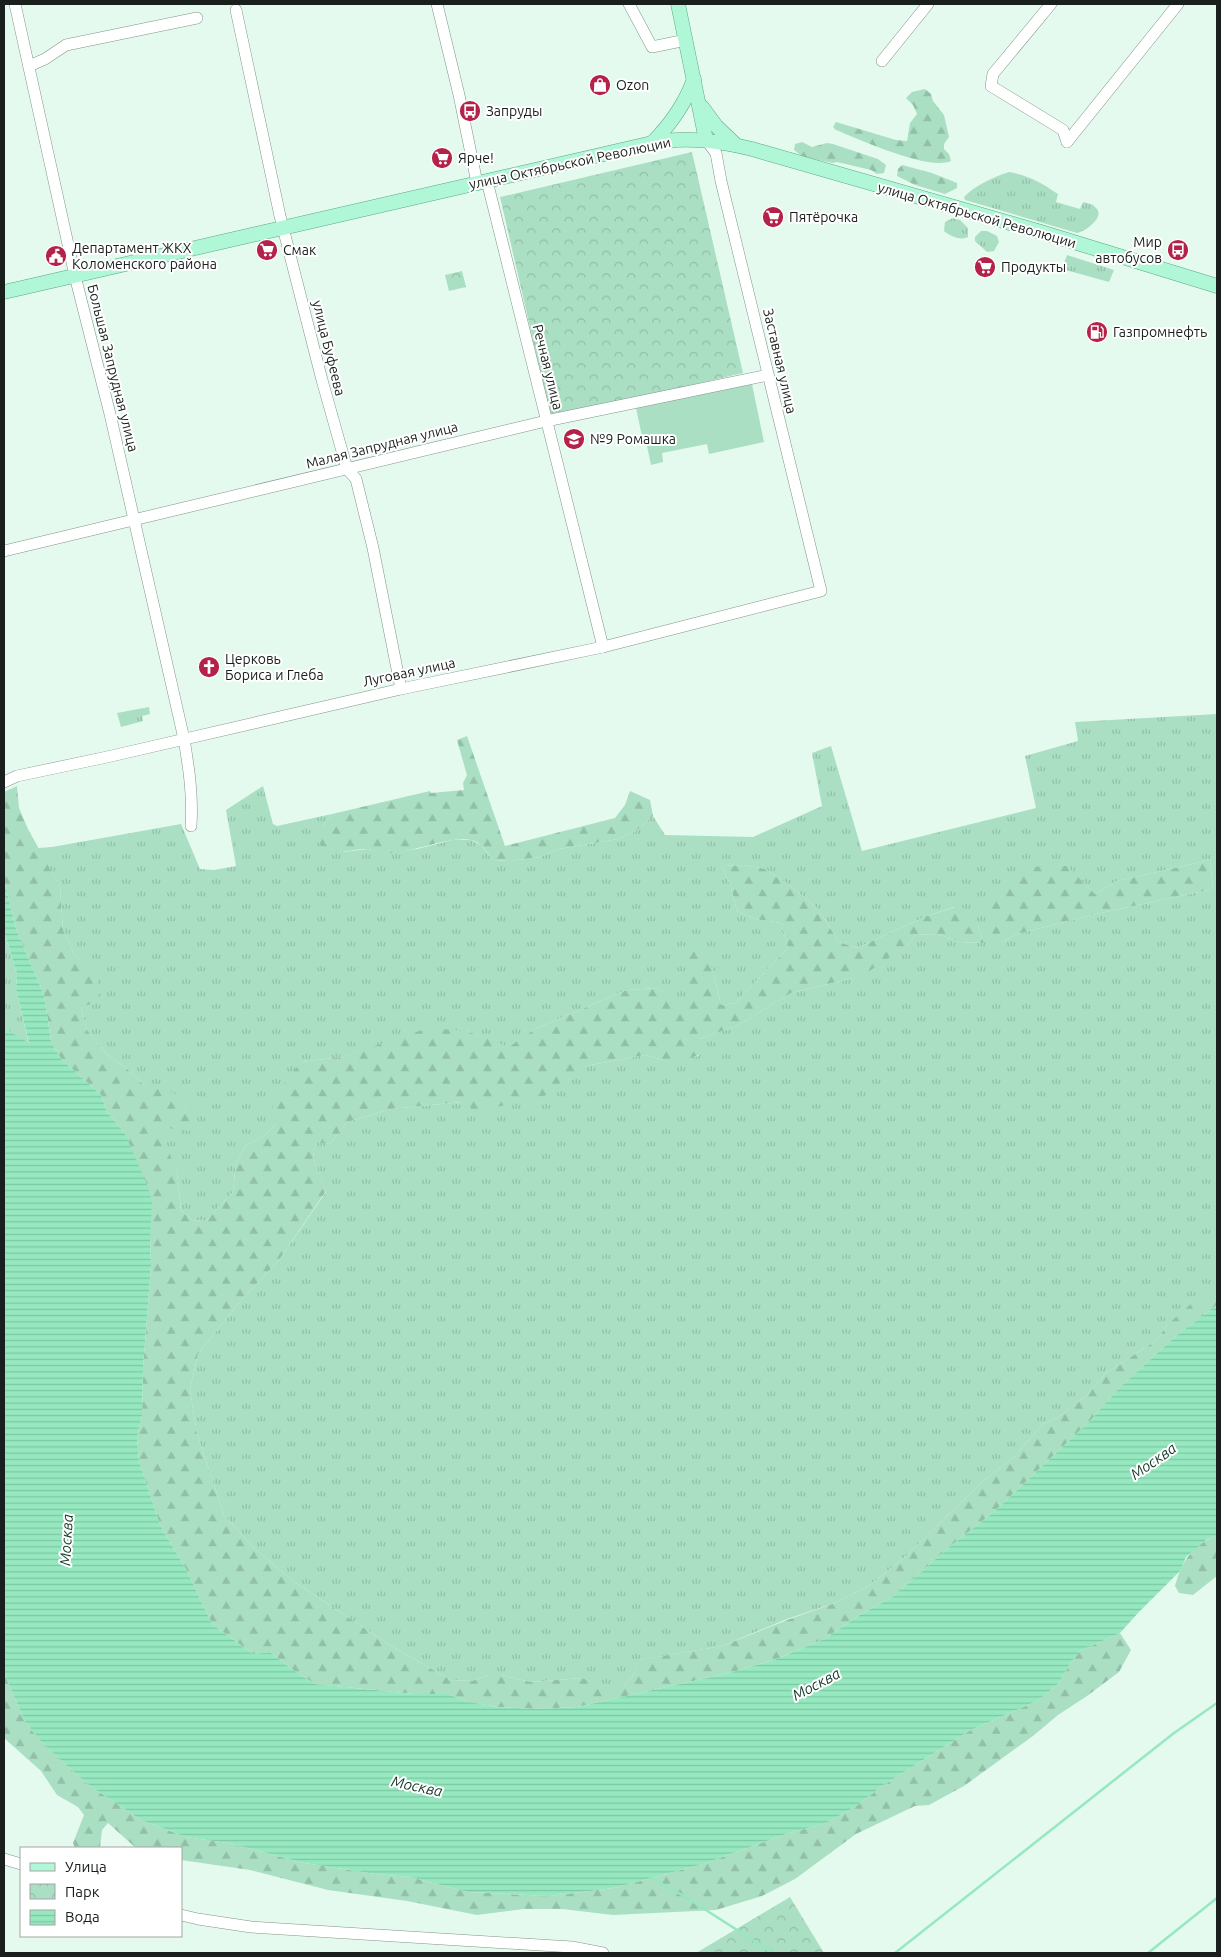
<svg xmlns="http://www.w3.org/2000/svg" width="1221" height="1957" font-family="Ubuntu,sans-serif">
	<style>
		.grass { fill: url(#grass-tufts); fill-rule: evenodd }
		.forest { fill: url(#forest-firs) }
		.park { fill: url(#park-crowns) }
		.pitch { fill: #aadfc3 }
		.water { fill: url(#water-rules) }
		.lines { fill: none; stroke-linecap: round; stroke-linejoin: round }
		.stream { stroke: #95e8bf; stroke-width: 2.5 }
		.minor-casing { stroke: #82948a; stroke-width: 12 }
		.major-casing { stroke: #58a883; stroke-width: 15 }
		.minor { stroke: #fff; stroke-width: 11 }
		.major { stroke: #aff7d6; stroke-width: 14 }
		.labels { text-anchor: middle; dominant-baseline: central; stroke-width: 4; stroke-linejoin: round; paint-order: stroke }
		.poi-label { font-size: 14px; fill: #181f1c; stroke: #fff; text-anchor: start }
		.street-label { font-size: 14px; fill: #181f1c; stroke: #fff }
		.water-label { font-size: 15px; font-style: italic; fill: #153929; stroke: #fff }
	</style>
	<defs>
		<pattern id="grass-tufts" width="24" height="20" patternUnits="userSpaceOnUse" patternTransform="scale(1.25)"><rect width="24" height="20" fill="#aadfc3"/><path d="M3 7l-1-3M5 7V3M7 7l1-3M15 17l-1-3M17 17v-4M19 17l1-3" fill="none" stroke="#92bfa7"/></pattern>
		<pattern id="forest-firs" width="22" height="20" patternUnits="userSpaceOnUse" patternTransform="scale(1.25)"><rect width="22" height="20" fill="#aadfc3"/><path d="M5 1l3.5 6h-7zM16 11l3.5 6h-7z" fill="#92bfa7"/></pattern>
		<pattern id="park-crowns" width="20" height="18" patternUnits="userSpaceOnUse" patternTransform="scale(1.25)"><rect width="20" height="18" fill="#aadfc3"/><path d="M2 6a3 3 0 1 1 6 0M12 15a3 3 0 1 1 6 0" fill="none" stroke="#92bfa7"/></pattern>
		<pattern id="water-rules" width="6" height="5" patternUnits="userSpaceOnUse" patternTransform="scale(1.25)"><rect width="6" height="5" fill="#95e8bf"/><path d="M0 2.5h6" fill="none" stroke="#80c7a4"/></pattern>
	</defs>
	<rect width="100%" height="100%" fill="#e5faee"/>
	<g class="grass">
		<path d="M 1009,172 C 1028,175 1042,183 1058,194 L 1056,202 L 1080,209 L 1083,202 C 1087,203 1093,204 1095,207 C 1107,216 1085,232 1077,233 L 965,200 L 964,197 C 975,185 994,177 1009,172 Z"/>
		<path d="M 953,218 L 960,220 L 968,228 L 968,237 C 960,241 950,236 944,231 L 945,222 Z"/>
		<path d="M 981,231 L 987,231 L 997,236 L 999,242 L 994,251 L 987,252 L 975,241 L 975,237 Z"/>
		<path d="M 1067,255 L 1114,270 L 1109,282 L 1062,269 Z"/>
		<path d="M 149,707 L 150,714 L 142,716 L 143,721 L 121,727 L 117,713 Z"/>
		<path d="M 1217,714 L 1217,1296 L 1167,1325 L 1157,1340 L 1106,1373 L 1087,1395 L 1057,1418 L 1043,1424 L 1014,1457 L 980,1484 L 904,1558 L 870,1585 L 835,1603 L 787,1619 L 722,1646 L 639,1660 L 635,1673 L 625,1685 L 612,1689 L 582,1678 L 531,1682 L 501,1675 L 489,1675 L 472,1681 L 451,1680 L 393,1647 L 296,1583 L 255,1549 L 224,1515 L 197,1434 L 190,1390 L 198,1354 L 237,1305 L 279,1260 L 326,1192 L 313,1157 L 316,1141 L 330,1144 L 347,1122 L 391,1109 L 462,1102 L 591,1065 L 645,1055 L 664,1060 L 699,1056 L 699,1039 L 737,1026 L 791,993 L 853,978 L 908,945 L 915,935 L 937,934 L 960,942 L 984,943 L 978,926 L 954,907 L 927,916 L 857,948 L 839,942 L 818,909 L 793,888 L 765,869 L 744,865 L 722,866 L 731,887 L 737,911 L 755,919 L 781,923 L 788,948 L 735,1003 L 721,1005 L 713,970 L 687,954 L 687,1004 L 657,988 L 627,990 L 535,1029 L 509,1048 L 467,1031 L 383,1044 L 342,1057 L 301,1062 L 277,1124 L 261,1138 L 246,1145 L 236,1163 L 233,1192 L 206,1221 L 192,1220 L 181,1210 L 177,1172 L 158,1127 L 164,1127 L 163,1087 L 146,1087 L 126,1068 L 105,1053 L 87,1030 L 81,1008 L 97,977 L 74,954 L 63,930 L 60,887 L 38,848 L 52,847 L 181,824 L 200,869 L 214,870 L 236,866 L 226,810 L 263,786 L 273,824 L 277,826 L 332,814 L 322,827 L 344,852 L 367,849 L 391,853 L 417,849 L 452,840 L 471,840 L 481,845 L 493,860 L 510,861 L 540,857 L 559,849 L 618,839 L 636,831 L 653,816 L 665,835 L 753,837 L 822,806 L 812,753 L 831,746 L 862,851 L 1036,808 L 1025,756 L 1078,741 L 1075,722 ZM 1210,860 L 1213,889 L 1096,914 L 1017,934 L 1000,943 L 1087,886 L 1095,894 L 1117,881 Z"/>
		<path d="M 4,931 L 17,974 L 16,989 L 29,1044 L 4,1028 Z"/>
	</g>
	<g class="forest">
		<path d="M 925,89 L 931,94 L 933,101 L 944,115 L 949,137 L 944,144 L 944,149 L 949,154 L 951,161 C 928,171 861,140 836,130 L 833,127 L 836,122 L 896,140 L 907,141 L 910,123 L 917,114 L 913,105 L 906,98 L 912,92 Z"/>
		<path d="M 802,142 L 812,147 L 827,143 L 833,144 L 878,159 L 886,165 L 884,173 L 877,174 L 871,170 L 837,162 L 833,163 L 813,159 L 802,156 L 794,150 L 795,144 Z"/>
		<path d="M 902,165 L 932,173 L 957,183 L 957,188 L 945,194 L 915,185 L 897,176 L 898,169 Z"/>
		<path d="M 467,736 L 505,846 L 615,818 L 625,805 L 630,791 L 650,800 L 653,816 L 636,831 L 618,839 L 559,849 L 540,857 L 510,861 L 493,860 C 487,852 481,842 471,840 C 450,836 416,851 394,853 C 385,854 376,850 367,849 C 346,849 338,858 319,844 L 322,827 L 332,814 L 430,791 L 431,793 L 464,790 L 463,783 L 467,775 L 457,740 Z"/>
		<path d="M 17,786 L 19,808 L 28,829 L 60,887 L 63,930 L 74,954 L 97,976 L 101,999 L 81,1008 L 87,1030 L 105,1053 L 126,1068 L 146,1087 L 163,1087 L 190,1103 L 190,1131 L 159,1127 L 177,1172 L 181,1210 L 192,1220 L 206,1221 L 233,1192 L 236,1163 L 246,1145 L 261,1138 L 277,1124 L 271,1100 L 301,1062 L 342,1057 L 428,1028 L 467,1031 L 509,1047 L 535,1029 L 627,990 L 657,988 L 687,1003 L 687,954 L 703,947 L 713,970 L 721,1005 L 735,1003 L 788,948 L 781,923 L 755,919 L 737,911 L 731,887 L 722,866 L 744,865 L 765,869 L 793,888 L 818,909 L 839,942 L 857,948 L 927,916 L 955,907 L 969,909 L 978,926 L 984,943 L 960,942 L 937,934 L 915,935 L 908,945 L 871,970 L 853,978 L 791,993 L 737,1026 L 699,1039 L 699,1055 L 670,1065 L 664,1060 L 645,1055 L 591,1065 L 576,1070 L 551,1094 L 476,1112 L 462,1102 L 391,1109 L 347,1122 L 330,1144 L 316,1142 L 313,1157 L 326,1191 L 279,1260 L 237,1305 L 198,1354 L 190,1390 L 197,1434 L 224,1515 L 255,1549 L 296,1583 L 393,1647 L 451,1680 L 472,1681 L 489,1675 L 501,1675 L 531,1682 L 582,1678 L 612,1688 L 625,1685 L 635,1673 L 638,1660 L 722,1646 L 787,1620 L 835,1603 L 870,1585 L 904,1558 L 980,1484 L 1014,1457 L 1043,1424 L 1057,1418 L 1087,1395 L 1106,1373 L 1157,1340 L 1167,1325 L 1192,1303 L 1217,1296 L 1217,1305 L 1177,1335 L 1118,1389 L 1091,1420 L 995,1511 L 948,1548 L 894,1596 L 858,1616 L 826,1638 L 777,1659 L 729,1673 L 577,1707 L 535,1709 L 497,1707 L 465,1701 L 448,1694 L 413,1694 L 315,1684 L 290,1668 L 270,1652 L 253,1654 L 212,1624 L 187,1571 L 160,1525 L 139,1461 L 137,1437 L 142,1415 L 143,1368 L 151,1266 L 150,1240 L 124,1132 L 107,1112 L 101,1095 L 61,1059 L 51,1041 L 44,995 L 16,929 L 4,880 L 4,792 Z"/>
		<path d="M 1210,860 L 1213,889 L 1096,914 L 1017,934 L 1000,943 L 990,930 L 987,911 L 993,891 L 1021,867 L 1067,866 L 1095,894 L 1117,881 Z"/>
		<path d="M 1217,1535 L 1217,1576 L 1193,1595 L 1179,1593 L 1175,1586 C 1182,1560 1192,1546 1217,1535 Z"/>
		<path d="M 1120,1633 L 1131,1650 L 1119,1672 L 1087,1696 L 1058,1715 L 1033,1736 L 964,1786 L 929,1805 L 915,1806 L 856,1834 L 795,1879 L 762,1896 L 716,1910 L 613,1915 L 562,1909 L 524,1909 L 477,1915 L 407,1901 L 328,1890 L 250,1870 L 181,1860 L 181,1848 L 136,1848 L 108,1823 L 102,1830 L 100,1848 L 75,1848 L 73,1843 L 84,1815 L 78,1807 L 57,1795 L 41,1771 L 4,1738 L 4,1673 L 25,1722 L 44,1745 L 86,1783 L 141,1820 L 186,1837 L 228,1843 L 304,1863 L 375,1874 L 410,1877 L 468,1892 L 549,1896 L 614,1888 L 703,1864 L 786,1834 L 826,1823 L 855,1807 L 882,1786 L 969,1731 L 1039,1700 L 1059,1683 L 1069,1665 L 1080,1651 Z"/>
	</g>
	<g class="park">
		<path d="M 692,152 L 743,373 L 551,418 L 500,197 Z"/>
		<path d="M 462,271 L 466,287 L 449,291 L 445,275 Z"/>
		<path d="M 790,1897 L 824,1953 L 696,1953 Z"/>
	</g>
	<path class="pitch" d="M 752,384 L 764,442 L 709,454 L 707,444 L 662,453 L 663,462 L 651,465 L 646,441 L 643,441 L 636,408 Z"/>
	<path class="water" d="M 4,880 L 16,929 L 44,995 L 51,1041 L 61,1059 L 101,1095 L 107,1112 L 124,1132 L 146,1182 L 152,1201 L 150,1240 L 151,1266 L 143,1368 L 142,1415 L 137,1437 L 139,1461 L 160,1525 L 187,1571 L 212,1624 L 253,1654 L 270,1652 L 290,1668 L 315,1684 L 413,1694 L 448,1694 L 465,1701 L 497,1707 L 535,1709 L 577,1707 L 729,1673 L 777,1659 L 826,1638 L 858,1616 L 894,1596 L 948,1548 L 995,1511 L 1091,1420 L 1118,1389 L 1177,1335 L 1217,1305 L 1217,1535 L 1206,1540 L 1186,1557 L 1180,1571 L 1138,1613 L 1120,1633 L 1080,1651 L 1069,1665 L 1059,1683 L 1039,1700 L 969,1731 L 882,1786 L 855,1807 L 826,1823 L 786,1834 L 703,1864 L 614,1888 L 549,1896 L 468,1892 L 410,1877 L 375,1874 L 304,1863 L 228,1843 L 186,1837 L 141,1820 L 86,1783 L 44,1745 L 25,1722 L 4,1673 L 4,1028 L 29,1043 L 16,989 L 17,974 L 4,931 Z"/>
	<g class="lines">
		<g class="stream">
			<path d="M 651,1878 L 684,1896 L 773,1953"/>
			<path d="M 895,1953 L 1174,1733 L 1217,1703"/>
			<path d="M 1148,1953 L 1217,1898"/>
		</g>
		<g class="minor-casing">
			<g id="minor">
				<path d="M 15,4 L 75,276 L 110,414 L 184,739 C 189,769 193,796 191,826"/>
				<path d="M 437,4 L 459,95 L 477,183"/>
				<path d="M 629,4 L 652,47 L 686,40"/>
				<path d="M 1051,4 L 993,74 L 991,86 L 1063,130 L 1067,142"/>
				<path d="M 236,10 L 280,216 L 322,380 L 347,469 L 356,479 L 373,548 L 401,689"/>
				<path d="M 882,61 L 928,4"/>
				<path d="M 29,66 L 45,59 L 66,45 L 197,18"/>
				<path d="M 1067,142 L 1178,4"/>
				<path d="M 487,181 L 603,647"/>
				<path d="M 4,551 L 546,421 L 768,375"/>
				<path d="M 4,782 L 17,776 L 107,757 L 401,689 L 603,647 L 821,591 L 721,181 L 716,153 L 706,140"/>
				<path d="M 4,1859 L 21,1864"/>
				<path d="M 181,1915 L 198,1919 L 251,1927 L 572,1947 L 603,1953"/>
			</g>
		</g>
		<g class="major-casing">
			<g id="major">
				<path d="M 678,4 L 706,140"/>
				<path d="M 702,107 L 716,126 L 736,145"/>
				<path d="M 652,143 C 671,124 685,104 694,79"/>
				<path d="M 4,292 L 652,143 C 686,136 719,141 752,149 L 1041,232 L 1217,286"/>
			</g>
		</g>
		<use href="#minor" class="minor"/>
		<use href="#major" class="major"/>
	</g>
	<defs>
		<g id="shop-disc" transform="scale(1.125)"><circle r="9.5" fill="#b42249" stroke="#fff"/><path d="M-5-2.5h2.3a2.7 3.5 0 0 1 5.4 0H5L5.5 6h-11ZM-1.5-2.5h3a1.5 2.3 0 0 0-3 0Z" fill="#fff"/></g>
		<g id="bus-disc" transform="scale(1.125)"><circle r="9.5" fill="#b42249" stroke="#fff"/><path d="M-5-6H5V4H4V6H2V4H-2V6H-4V4H-5ZM-3.5-4V0h7V-4ZM-3.5 1.2v1.5H-2V1.2ZM2 1.2v1.5H3.5V1.2Z" fill="#fff"/></g>
		<g id="supermarket-disc" transform="scale(1.125)"><circle r="9.5" fill="#b42249" stroke="#fff"/><path d="M-6-5.5h2.5l.6 2H6L4.5 2H-2.5L-4.4-4H-6ZM-1.5 3.2a1.3 1.3 0 1 0 .1 0ZM3 3.2a1.3 1.3 0 1 0 .1 0Z" fill="#fff"/></g>
		<g id="civic-disc" transform="scale(1.125)"><circle r="9.5" fill="#b42249" stroke="#fff"/><path d="M-.6-6.5H3V-4.5H.6V-3L4-1V1h2V6H-6V1h2V-1L-.6-3ZM-1.2 2.5V6h2.4V2.5Z" fill="#fff"/></g>
		<g id="fuel-disc" transform="scale(1.125)"><circle r="9.5" fill="#b42249" stroke="#fff"/><path d="M-5.5-6h7V0h2V4h1.3V-2.5L3-4.5l.8-.8L6-3V5H2.5V1h-1V6h-7ZM-4.2-4.7v3.2H.2V-4.7Z" fill="#fff"/></g>
		<g id="school-disc" transform="scale(1.125)"><circle r="9.5" fill="#b42249" stroke="#fff"/><path d="M0-5L7-2L0 1L-7-2ZM-4 1L0 2.5L4 1V4Q0 6-4 4Z" fill="#fff"/></g>
		<g id="church-disc" transform="scale(1.125)"><circle r="9.5" fill="#b42249" stroke="#fff"/><path d="M-1.2-6h2.4v3.5h3.3v2.4h-3.3V6h-2.4V-.1h-3.3v-2.4h3.3Z" fill="#fff"/></g>
	</defs>
	<g fill-rule="evenodd">
		<use href="#shop-disc" x="600" y="85"/>
		<use href="#bus-disc" x="470" y="111"/>
		<use href="#supermarket-disc" x="442" y="158"/>
		<use href="#supermarket-disc" x="773" y="217"/>
		<use href="#supermarket-disc" x="267" y="250"/>
		<use href="#bus-disc" x="1178" y="250"/>
		<use href="#civic-disc" x="56" y="256"/>
		<use href="#supermarket-disc" x="985" y="267"/>
		<use href="#fuel-disc" x="1097" y="332"/>
		<use href="#school-disc" x="574" y="439"/>
		<use href="#church-disc" x="209" y="667"/>
	</g>
	<g class="labels">
		<g class="poi-label">
			<text x="616" y="85">Ozon</text>
			<text x="486" y="111">Запруды</text>
			<text x="458" y="158">Ярче!</text>
			<text x="789" y="217">Пятёрочка</text>
			<text x="1162" y="242" text-anchor="end">Мир<tspan x="1162" dy="16">автобусов</tspan></text>
			<text x="72" y="248">Департамент ЖКХ<tspan x="72" dy="16">Коломенского района</tspan></text>
			<text x="283" y="250">Смак</text>
			<text x="1001" y="267">Продукты</text>
			<text x="1113" y="332">Газпромнефть</text>
			<text x="590" y="439">№9 Ромашка</text>
			<text x="225" y="659">Церковь<tspan x="225" dy="16">Бориса и Глеба</tspan></text>
		</g>
		<g class="street-label">
			<text transform="translate(570 163) rotate(-12)">улица Октябрьской Революции</text>
			<text transform="translate(977 215) rotate(16)">улица Октябрьской Революции</text>
			<text transform="translate(329 348) rotate(76)">улица Буфеева</text>
			<text transform="translate(780 361) rotate(77)">Заставная улица</text>
			<text transform="translate(548 367) rotate(76)">Речная улица</text>
			<text transform="translate(113 368) rotate(76)">Большая Запрудная улица</text>
			<text transform="translate(382 445) rotate(-14)">Малая Запрудная улица</text>
			<text transform="translate(409 672) rotate(-12)">Луговая улица</text>
		</g>
		<g class="water-label">
			<text transform="translate(1153 1461) rotate(-35)">Москва</text>
			<text transform="translate(66 1540) rotate(-87)">Москва</text>
			<text transform="translate(816 1684) rotate(-28)">Москва</text>
			<text transform="translate(417 1786) rotate(12)">Москва</text>
		</g>
	</g>
	<rect width="1221" height="1957" fill="none" stroke="#181f1c" stroke-width="10"/>
	<rect x="20" y="1847" width="162" height="90" fill="#ffffff" stroke="#a3a5a4"/>
	<rect x="30" y="1863" width="25" height="8" fill="#aff7d6" stroke="#a3a5a4"/>
	<text x="65" y="1872" font-size="15" fill="#181f1c">Улица</text>
	<rect x="30" y="1884" width="25" height="15" fill="url(#park-crowns)" stroke="#a3a5a4"/>
	<text x="65" y="1897" font-size="15" fill="#181f1c">Парк</text>
	<rect x="30" y="1910" width="25" height="15" fill="url(#water-rules)" stroke="#a3a5a4"/>
	<text x="65" y="1922" font-size="15" fill="#181f1c">Вода</text>
</svg>
